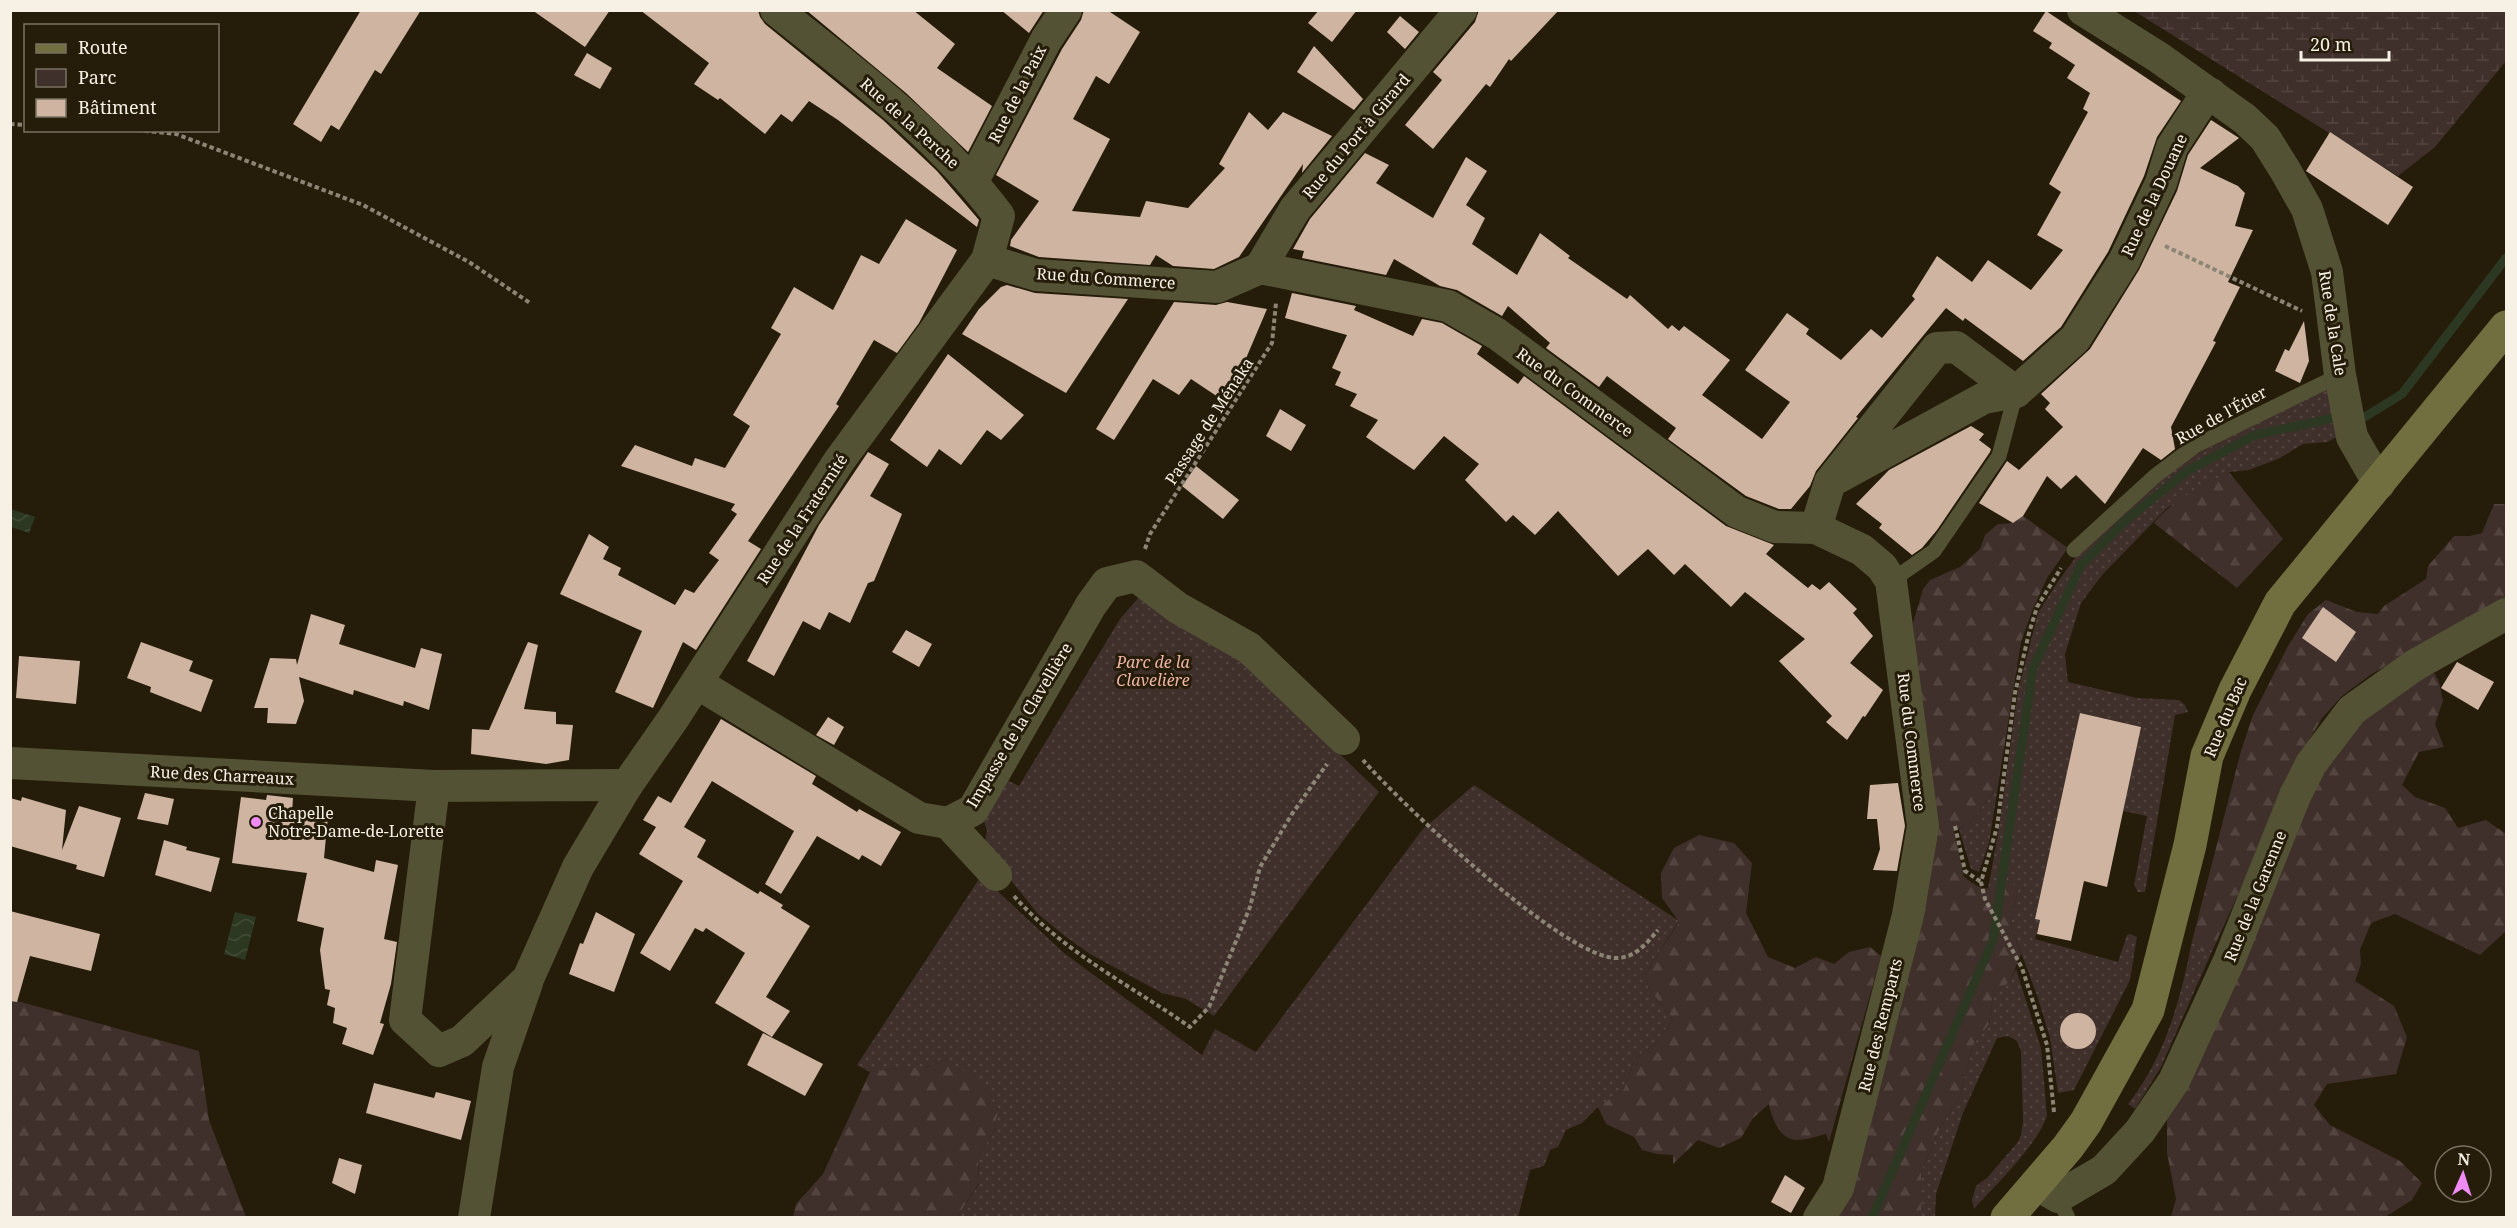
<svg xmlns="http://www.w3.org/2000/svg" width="2517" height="1228" font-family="'Noto Serif',serif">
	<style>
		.green { fill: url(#green-dots) }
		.forest { fill: url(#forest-firs) }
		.wetland { fill: url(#wetland-marsh) }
		.water { fill: url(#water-waves) }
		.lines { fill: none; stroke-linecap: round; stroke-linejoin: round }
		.stream { stroke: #2d3822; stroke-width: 9 }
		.building { fill: #cfb5a1 }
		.path { stroke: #8c8475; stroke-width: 4; stroke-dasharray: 4.5 3; stroke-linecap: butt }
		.lane { stroke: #535234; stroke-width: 15 }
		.street { stroke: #535234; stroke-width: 32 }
		.secondary { stroke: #716f3f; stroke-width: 33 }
		.poi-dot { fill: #f08bf5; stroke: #251c0a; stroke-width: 2 }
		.labels { text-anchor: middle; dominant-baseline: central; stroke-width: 6; stroke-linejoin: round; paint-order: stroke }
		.street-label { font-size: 16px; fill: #f7f1e5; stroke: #251c0a }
		.park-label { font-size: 16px; font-style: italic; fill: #eeb4a5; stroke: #251c0a }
		.poi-label { font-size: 16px; fill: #f7f1e5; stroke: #251c0a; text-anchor: start }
	</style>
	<defs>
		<pattern id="green-dots" width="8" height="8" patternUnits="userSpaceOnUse" patternTransform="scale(1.5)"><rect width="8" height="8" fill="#40302c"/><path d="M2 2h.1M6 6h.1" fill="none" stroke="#534440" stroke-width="1.8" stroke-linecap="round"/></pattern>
		<pattern id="forest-firs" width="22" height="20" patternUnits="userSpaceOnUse" patternTransform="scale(1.5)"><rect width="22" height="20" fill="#40302c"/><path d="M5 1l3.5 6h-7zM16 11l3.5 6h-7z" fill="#534440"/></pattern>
		<pattern id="wetland-marsh" width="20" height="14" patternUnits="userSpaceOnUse" patternTransform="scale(1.5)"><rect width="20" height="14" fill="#40302c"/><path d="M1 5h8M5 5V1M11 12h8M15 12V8" fill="none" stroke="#534440"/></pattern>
		<pattern id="water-waves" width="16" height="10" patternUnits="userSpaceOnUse" patternTransform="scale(1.5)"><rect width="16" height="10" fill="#2d3822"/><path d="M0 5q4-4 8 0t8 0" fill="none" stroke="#424c37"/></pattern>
	</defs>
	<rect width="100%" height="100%" fill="#251c0a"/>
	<g class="green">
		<path d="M 2323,390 L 2331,390 L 2337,437 L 2327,442 L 2303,444 L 2280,458 L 2249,470 L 2229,472 L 2167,508 L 2102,575 L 2081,603 L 2065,654 L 2068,682 L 2137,698 L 2179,700 L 2185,705 L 2188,712 L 2175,715 L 2145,892 L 2138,892 L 2134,885 L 2147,816 L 2123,811 L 2141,727 L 2081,713 L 2035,918 L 2040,920 L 2035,939 L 2118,962 L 2127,935 L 2130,934 L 2137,937 L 2130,980 L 2074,1090 L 2058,1093 L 2050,1038 L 2037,995 L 2011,926 L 2018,888 L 1988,889 L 1999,828 L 2018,691 L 2038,613 L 2057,583 L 2078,554 L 2147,489 L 2191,457 Z"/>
		<path d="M 1139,597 L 1234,652 L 1379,792 L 1214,1016 L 1186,999 L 1162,993 L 1090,954 L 1065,936 L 1038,914 L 984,847 L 987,831 L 983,818 L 1000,777 L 1019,786 L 1120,619 Z"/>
		<path d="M 1474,785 L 1679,921 L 1645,974 L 1649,989 L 1673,1019 L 1655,1044 L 1635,1058 L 1624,1089 L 1598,1107 L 1582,1123 L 1566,1130 L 1558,1147 L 1550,1150 L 1544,1166 L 1530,1170 L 1518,1217 L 957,1217 L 979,1184 L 978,1156 L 994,1132 L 998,1109 L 947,1059 L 925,1068 L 898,1068 L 870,1072 L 857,1065 L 981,876 L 1064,953 L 1202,1055 L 1215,1029 L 1256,1052 L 1422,830 Z"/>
		<path d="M 1998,786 L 1989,843 L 1979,872 L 1971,869 L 1959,829 L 1969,824 Z"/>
		<path d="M 2192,941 L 2202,952 L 2213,949 L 2161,1067 L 2135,1109 L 2128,1104 C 2165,1057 2181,999 2192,941 Z"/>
		<path d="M 2016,969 L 2041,1048 L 2047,1115 C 2040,1142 1994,1187 1974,1209 L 1972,1200 L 1976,1186 L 1987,1178 L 2018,1142 L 2021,1135 L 2023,1121 L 2021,1051 L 2017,1041 L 2008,1036 L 1997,1038 L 1963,1113 L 1936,1194 L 1935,1217 L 1921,1218 L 1921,1172 L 1939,1130 L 1961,1094 L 1973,1045 L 1989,1024 L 1993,996 L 2010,981 Z"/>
	</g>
	<g class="forest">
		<path d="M 2229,472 L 2283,539 L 2237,588 L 2154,523 C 2175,498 2201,486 2229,472 Z"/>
		<path d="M 2494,504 L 2506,504 L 2506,597 L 2370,675 L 2342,696 L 2322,718 L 2311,737 L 2213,949 L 2202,952 L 2192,941 L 2241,751 L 2253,715 L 2288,646 L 2308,614 L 2326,600 L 2357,612 L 2378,614 L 2384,606 L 2426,579 L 2428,566 L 2454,536 L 2470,536 L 2482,533 Z"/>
		<path d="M 2023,516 L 2068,548 L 2047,578 L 2032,611 L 2021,642 L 1998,786 L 1969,824 L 1954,831 L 1964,877 C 1982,890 1987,894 2007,880 L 2018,888 L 2011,926 L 2021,954 L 2010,981 L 1993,996 L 1989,1024 L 1973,1045 L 1961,1094 L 1939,1130 L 1921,1172 L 1921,1217 L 1835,1218 L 1903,972 L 1916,661 L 1913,623 L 1923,589 L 1930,580 L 1960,567 L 1980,549 L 1985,535 L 1998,524 L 2013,523 Z"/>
		<path d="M 2421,672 L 2435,674 L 2439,682 L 2443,701 L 2435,724 L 2444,747 L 2419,752 L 2402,785 L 2415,797 L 2445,808 L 2458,828 L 2486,820 L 2506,834 L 2506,931 L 2480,955 L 2395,914 L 2371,923 L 2360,950 L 2361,964 L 2355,981 L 2394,1006 L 2407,1037 L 2396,1074 L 2327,1084 L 2314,1105 L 2330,1125 L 2400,1161 L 2422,1183 L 2412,1200 L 2385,1217 L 2171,1217 L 2176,1199 L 2167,1153 L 2167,1115 L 2319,774 L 2358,715 Z"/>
		<path d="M 1699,835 L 1734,843 L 1752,863 L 1746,913 L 1768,957 L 1795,968 L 1816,957 L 1834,964 L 1849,952 L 1870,947 L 1881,956 L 1829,1142 L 1826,1134 C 1818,1136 1806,1140 1797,1140 C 1779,1139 1772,1119 1769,1104 L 1753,1118 L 1741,1138 L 1719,1148 L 1698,1140 L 1673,1164 L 1673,1155 L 1657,1154 L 1642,1150 L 1634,1137 L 1606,1124 L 1598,1107 L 1624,1089 L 1635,1058 L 1655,1044 L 1673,1019 L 1649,989 L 1645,974 L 1679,922 L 1662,898 L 1661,873 L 1674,848 Z"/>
		<path d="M 10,999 L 199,1051 L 209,1120 L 246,1217 L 11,1217 Z"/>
		<path d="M 947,1059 L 983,1084 L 998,1110 L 994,1132 L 978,1156 L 979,1183 L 957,1217 L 793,1217 L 796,1204 L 823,1174 L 870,1072 L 898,1068 L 925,1068 Z"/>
	</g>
	<path class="wetland" d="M 2134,11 L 2506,11 L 2506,61 L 2435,147 L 2398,176 Z"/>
	<g class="water">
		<path d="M 11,509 L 35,517 L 29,533 L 11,527 Z"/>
		<path d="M 235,912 L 256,917 L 245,960 L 224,954 Z"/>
	</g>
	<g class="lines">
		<path class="stream" d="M 1872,1218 L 1993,940 L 2033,668 L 2081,565 L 2126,520 L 2187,471 L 2255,435 L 2334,418 L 2363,418 L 2402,394 L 2506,258"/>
	</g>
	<g class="building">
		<path d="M 361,10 L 421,10 L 381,74 L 375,70 L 339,130 L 331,125 L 321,142 L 293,124 Z"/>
		<path d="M 532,10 L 610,10 L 585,47 Z"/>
		<path d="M 640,10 L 758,10 L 760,17 L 765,24 L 883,120 L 937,171 L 979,220 L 977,227 L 838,120 L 809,101 L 792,122 L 781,114 L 765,134 L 720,98 L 718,100 L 694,84 L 709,63 Z"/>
		<path d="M 806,10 L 913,10 L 955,44 L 937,68 L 992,106 L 968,152 L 906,93 Z"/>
		<path d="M 1001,10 L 1044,10 L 1029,33 Z"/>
		<path d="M 1084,10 L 1107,10 L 1140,32 L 1109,84 L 1096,76 L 1073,119 L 1110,139 L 1072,211 L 1140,217 L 1146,201 L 1188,208 L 1225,168 L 1219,164 L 1249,112 L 1268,130 L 1283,112 L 1332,136 L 1302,173 L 1303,164 L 1239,257 L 1214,269 L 1173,266 L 1156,255 L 1150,265 L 1039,257 L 1010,246 L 1011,240 L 1039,201 L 996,175 L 1062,49 L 1081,20 Z"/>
		<path d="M 1319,10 L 1357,10 L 1332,42 L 1308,23 Z"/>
		<path d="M 1479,10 L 1559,10 L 1511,61 L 1509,59 L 1490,87 L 1486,84 L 1433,149 L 1405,125 L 1442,80 L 1433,72 L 1475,22 Z"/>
		<path d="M 2046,11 L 2181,101 L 2157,137 L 2144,176 L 2108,252 L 2061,327 L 2023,361 L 1965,318 L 1963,321 L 1946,308 L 1856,417 L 1858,418 L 1816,471 L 1810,486 L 1791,509 L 1779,509 L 1746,496 L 1668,439 L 1676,428 L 1607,376 L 1599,387 L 1546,348 L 1550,343 L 1508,306 L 1502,316 L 1457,290 L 1440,286 L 1394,259 L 1386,275 L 1302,258 L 1304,251 L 1293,249 L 1310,219 L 1365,153 L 1389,165 L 1376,183 L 1433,218 L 1466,157 L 1487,171 L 1466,205 L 1485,218 L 1472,244 L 1517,275 L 1540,233 L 1570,256 L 1568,258 L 1627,299 L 1630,295 L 1668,329 L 1672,325 L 1679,331 L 1684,326 L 1730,360 L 1702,395 L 1762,439 L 1790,402 L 1745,370 L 1787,313 L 1809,329 L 1806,334 L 1841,360 L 1871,329 L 1882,338 L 1915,299 L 1912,296 L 1937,256 L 1972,282 L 1988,260 L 2031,290 L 2063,250 L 2037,235 L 2061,192 L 2049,184 L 2088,112 L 2083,109 L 2090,93 L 2067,78 L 2075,65 L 2049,48 L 2052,43 L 2033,31 Z"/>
		<path d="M 1400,16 L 1419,32 L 1405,49 L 1387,32 Z"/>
		<path d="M 1314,46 L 1363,99 L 1354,110 L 1297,72 Z"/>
		<path d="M 587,53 L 612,68 L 600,89 L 574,75 Z"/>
		<path d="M 2211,120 L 2239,138 L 2200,168 L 2238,186 L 2245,193 L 2235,226 L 2253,230 L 2228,282 L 2240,287 L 2213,341 L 2216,342 L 2171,427 L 2175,449 L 2161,460 L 2143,448 L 2105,504 L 2076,475 L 2061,489 L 2047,476 L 2023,516 L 2013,523 L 1979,503 L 2007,461 L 2019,470 L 2063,427 L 2045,409 L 2050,403 L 2041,394 L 2090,349 L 2139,270 L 2177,191 L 2188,155 Z"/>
		<path d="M 2330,132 L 2413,187 L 2388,225 L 2306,171 Z"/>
		<path d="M 906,219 L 957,250 L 919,323 L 897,353 L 874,340 L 836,404 L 839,406 L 748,541 L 761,549 L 696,650 L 683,642 L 653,708 L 615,692 L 642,631 L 560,594 L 589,534 L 609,547 L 603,559 L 621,568 L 618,575 L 675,605 L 685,589 L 694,593 L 719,560 L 709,553 L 737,514 L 731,510 L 735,504 L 621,466 L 635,445 L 692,466 L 695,458 L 725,468 L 750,426 L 733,415 L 781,334 L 771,328 L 794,287 L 833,310 L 861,255 L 879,264 Z"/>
		<path d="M 1007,285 L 1035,293 L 1128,299 L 1066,393 L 962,334 L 979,309 L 1001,287 Z"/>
		<path d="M 1292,293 L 1356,306 L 1354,310 L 1413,336 L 1422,319 L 1442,323 L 1482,346 L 1477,354 L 1518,384 L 1524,376 L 1726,526 L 1774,545 L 1766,554 L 1808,588 L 1812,584 L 1820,590 L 1829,582 L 1857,609 L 1853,613 L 1873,636 L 1850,663 L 1883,690 L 1865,717 L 1863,716 L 1847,740 L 1826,722 L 1832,716 L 1779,661 L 1805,639 L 1745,592 L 1731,607 L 1685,564 L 1674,575 L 1648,549 L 1618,576 L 1558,511 L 1535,535 L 1513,515 L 1506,522 L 1465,480 L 1479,464 L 1444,436 L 1414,470 L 1366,437 L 1378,420 L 1350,406 L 1357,394 L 1335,385 L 1341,372 L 1332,368 L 1347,335 L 1285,318 Z"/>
		<path d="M 1174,302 L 1216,305 L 1227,302 L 1267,309 L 1227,403 L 1191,379 L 1179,395 L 1153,379 L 1114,440 L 1096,429 Z"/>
		<path d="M 2304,321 L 2309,361 L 2300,383 L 2275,371 L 2285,349 L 2289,351 Z"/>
		<path d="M 948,354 L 1024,415 L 1001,440 L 987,430 L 961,465 L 939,449 L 927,467 L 890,440 Z"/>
		<path d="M 1280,409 L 1306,425 L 1291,451 L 1266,436 Z"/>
		<path d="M 1971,426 L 1984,434 L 1979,440 L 1991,449 L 1990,452 L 1937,530 L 1922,548 L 1912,555 L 1879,528 L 1882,524 L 1856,504 L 1889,470 Z"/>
		<path d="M 868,452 L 889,464 L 870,496 L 902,514 L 874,581 L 868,583 L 850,623 L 829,612 L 820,630 L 803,621 L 774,676 L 747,661 L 819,525 Z"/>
		<path d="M 1196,466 L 1239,500 L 1223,519 L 1182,486 Z"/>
		<path d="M 2323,607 L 2356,632 L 2336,662 L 2302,638 Z"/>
		<path d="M 311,614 L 345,625 L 339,644 L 415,668 L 421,648 L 442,654 L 429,710 L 404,701 L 403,706 L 354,690 L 353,695 L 299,677 L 304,701 L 296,724 L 267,723 L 268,708 L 254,708 L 270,658 L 296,659 L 297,665 Z"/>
		<path d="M 906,630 L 932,644 L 919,667 L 892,652 Z"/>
		<path d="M 141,642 L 193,661 L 189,671 L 213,680 L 201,712 L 150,692 L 151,687 L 127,678 Z"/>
		<path d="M 528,642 L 538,645 L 524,709 L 556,712 L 556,724 L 573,725 L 569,760 L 546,764 L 471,754 L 472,729 L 489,730 Z"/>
		<path d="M 19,656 L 80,661 L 76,704 L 16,698 Z"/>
		<path d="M 2457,662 L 2494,682 L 2478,710 L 2441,688 Z"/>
		<path d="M 2080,713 L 2141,727 L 2107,887 L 2084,881 L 2071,941 L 2037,934 L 2040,920 L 2035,919 Z"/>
		<path d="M 828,717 L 844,727 L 834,745 L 816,735 Z"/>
		<path d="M 721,719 L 816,776 L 812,784 L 857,812 L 859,809 L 901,832 L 881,866 L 862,855 L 859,860 L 817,836 L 781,894 L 765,884 L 794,831 L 712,781 L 684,827 L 706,840 L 697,857 L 758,894 L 760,891 L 783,905 L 781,908 L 810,926 L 766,997 L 790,1011 L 772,1037 L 715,1003 L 745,953 L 706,928 L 703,932 L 695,928 L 670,971 L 640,953 L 683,881 L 639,854 L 656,827 L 643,820 L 658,796 L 671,803 Z"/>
		<path d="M 1898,783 L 1905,826 L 1897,871 L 1873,870 L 1880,849 L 1877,819 L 1867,819 L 1870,785 Z"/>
		<path d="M 145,793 L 174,799 L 168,825 L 137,819 Z"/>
		<path d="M 267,795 L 293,798 L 292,813 L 328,816 L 324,858 L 374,872 L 376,860 L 398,865 L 384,939 L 397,942 L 391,984 L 380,1023 L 384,1024 L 373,1055 L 342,1044 L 347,1028 L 333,1023 L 335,1008 L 327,1005 L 330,990 L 325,989 L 320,950 L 324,928 L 297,921 L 307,873 L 232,863 L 241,797 L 266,800 Z"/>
		<path d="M 22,797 L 66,810 L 62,850 L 79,806 L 121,818 L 104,877 L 76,869 L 77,865 L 10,846 L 10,798 L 21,801 Z"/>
		<path d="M 164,840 L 187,847 L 186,850 L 220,858 L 211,892 L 155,875 Z"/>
		<path d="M 10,911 L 100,934 L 91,971 L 30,956 L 17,1002 L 10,1001 Z"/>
		<path d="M 596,912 L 635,934 L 614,992 L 569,974 L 580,943 L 583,944 Z"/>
		<circle cx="2078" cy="1031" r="18"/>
		<path d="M 763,1033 L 823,1064 L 805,1096 L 747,1065 Z"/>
		<path d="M 374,1083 L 434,1098 L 436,1092 L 471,1101 L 461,1140 L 366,1113 Z"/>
		<path d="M 339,1158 L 362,1165 L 355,1194 L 332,1183 Z"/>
		<path d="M 1785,1175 L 1805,1188 L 1791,1213 L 1771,1202 Z"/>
	</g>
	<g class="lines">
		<g class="path">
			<path d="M 10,124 L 26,125"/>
			<path d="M 137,130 L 176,134 L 363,205 L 469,262 L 530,303"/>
			<path d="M 2165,246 L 2302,311"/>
			<path d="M 1145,549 L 1150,534 L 1272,343 L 1276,303"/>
			<path d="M 1363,760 C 1399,802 1567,961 1618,958 C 1636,957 1647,943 1658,930"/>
			<path d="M 1955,826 L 1965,871 L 1981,882"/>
			<path d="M 1014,896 C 1063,952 1130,985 1190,1027 L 1209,1007 L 1250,907 L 1260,867 L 1292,814 L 1327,764"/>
			<path d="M 2054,1112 L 2047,1045 L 2022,968 L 1985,899 L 1981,882 L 1997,827 L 2015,693 L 2029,633 L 2037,607 L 2061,568"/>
		</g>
		<g class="lane">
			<path d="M 2074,550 L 2155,476 L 2195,446 L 2340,375"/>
			<path d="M 1891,581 L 1934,551 L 1999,456 L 2016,392"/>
			<path d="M 2058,1197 L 2068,1218"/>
		</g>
		<g class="street">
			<path d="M 2083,10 L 2158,57 L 2245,119 L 2265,138 L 2285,170 L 2307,209 L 2327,272 L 2340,375 L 2352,437 L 2379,484"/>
			<path d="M 973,181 L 1046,40 L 1066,10"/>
			<path d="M 987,260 L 1036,275 L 1217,287 L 1260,268 L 1448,306 L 1497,334 L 1737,512 L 1775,527 L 1816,528 L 1862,550 L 1882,567 L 1891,581 L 1923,826 L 1908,915 L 1838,1188 L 1819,1218"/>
			<path d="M 1260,268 L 1295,209 L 1461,10"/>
			<path d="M 2016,392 L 2075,339 L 2124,261 L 2161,183 L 2172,147 L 2200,104 L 2211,94"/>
			<path d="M 1816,528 L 1830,482 L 1984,398 L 2016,392 L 1956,347 L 1937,348 L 1830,482"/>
			<path d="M 697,683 L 919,818 L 948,823 L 973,810 L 1091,605 L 1107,583 L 1136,576 L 1178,608 L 1249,648 L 1344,739"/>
			<path d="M 10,763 L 434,786 L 627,785"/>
			<path d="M 434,786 L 405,1020 L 439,1051 L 462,1041 L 528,979 L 578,867 L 627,785 L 673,719 L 839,461 L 987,260 L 999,216 C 940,136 854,72 776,10"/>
			<path d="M 948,823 L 996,875"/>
			<path d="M 2036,1184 L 2058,1197 L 2104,1170 L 2140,1131 L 2174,1081 L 2229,961 L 2295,796 L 2311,764 L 2352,710 L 2415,665 L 2506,614"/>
			<path d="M 474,1218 L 498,1067 L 527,983"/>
		</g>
		<path class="secondary" d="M 2007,1218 L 2068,1147 L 2086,1122 L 2148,1010 L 2190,845 L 2207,756 L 2235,690 L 2280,603 L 2506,327"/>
	</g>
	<circle class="poi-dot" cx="256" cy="822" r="6"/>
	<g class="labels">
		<g class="street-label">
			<text transform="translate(1017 94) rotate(-63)">Rue de la Paix</text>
			<text transform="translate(910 123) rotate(42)">Rue de la Perche</text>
			<text transform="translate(1356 136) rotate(-50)">Rue du Port à Girard</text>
			<text transform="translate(2154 195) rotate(-65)">Rue de la Douane</text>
			<text transform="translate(1106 278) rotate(4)">Rue du Commerce</text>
			<text transform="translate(2333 323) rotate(81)">Rue de la Cale</text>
			<text transform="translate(1575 392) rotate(36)">Rue du Commerce</text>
			<text transform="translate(2221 415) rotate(-29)">Rue de l'Étier</text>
			<text transform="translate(1209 421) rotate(-57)">Passage de Ménaka</text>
			<text transform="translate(802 519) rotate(-57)">Rue de la Fraternité</text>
			<text transform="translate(2225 717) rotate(-67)">Rue du Bac</text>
			<text transform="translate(1019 725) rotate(-59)">Impasse de la Clavellière</text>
			<text transform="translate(1912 742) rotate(83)">Rue du Commerce</text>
			<text transform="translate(222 775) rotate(3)">Rue des Charreaux</text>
			<text transform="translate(2255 896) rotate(-68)">Rue de la Garenne</text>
			<text transform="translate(1880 1025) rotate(-76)">Rue des Remparts</text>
		</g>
		<g class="park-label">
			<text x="1153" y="662">Parc de la<tspan x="1153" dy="18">Clavelière</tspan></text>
		</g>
		<g class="poi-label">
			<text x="268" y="813">Chapelle<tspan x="268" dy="18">Notre-Dame-de-Lorette</tspan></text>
		</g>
	</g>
	<rect width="2517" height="1228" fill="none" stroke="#f7f1e5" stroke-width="24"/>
	<rect x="24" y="24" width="195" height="108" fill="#251c0a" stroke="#797162" stroke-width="1.5"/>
	<rect x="36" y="44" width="30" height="9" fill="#716f3f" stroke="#797162" stroke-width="1.5"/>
	<text x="78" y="54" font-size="18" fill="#f7f1e5">Route</text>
	<rect x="36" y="69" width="30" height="18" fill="#40302c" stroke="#797162" stroke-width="1.5"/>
	<text x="78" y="84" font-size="18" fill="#f7f1e5">Parc</text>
	<rect x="36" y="99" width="30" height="18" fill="#cfb5a1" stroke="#797162" stroke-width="1.5"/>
	<text x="78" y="114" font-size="18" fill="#f7f1e5">Bâtiment</text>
	<g transform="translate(2463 1174) rotate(3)"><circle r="28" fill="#251c0a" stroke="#797162" stroke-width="1.5"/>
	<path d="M0-4.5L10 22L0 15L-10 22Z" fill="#f08bf5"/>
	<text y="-9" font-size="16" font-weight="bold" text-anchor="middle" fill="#f7f1e5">N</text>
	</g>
	<path d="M2301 51v9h88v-9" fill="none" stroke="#f7f1e5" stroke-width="3"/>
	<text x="2310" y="51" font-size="18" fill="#f7f1e5" stroke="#251c0a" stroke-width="4.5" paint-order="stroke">20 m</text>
</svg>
